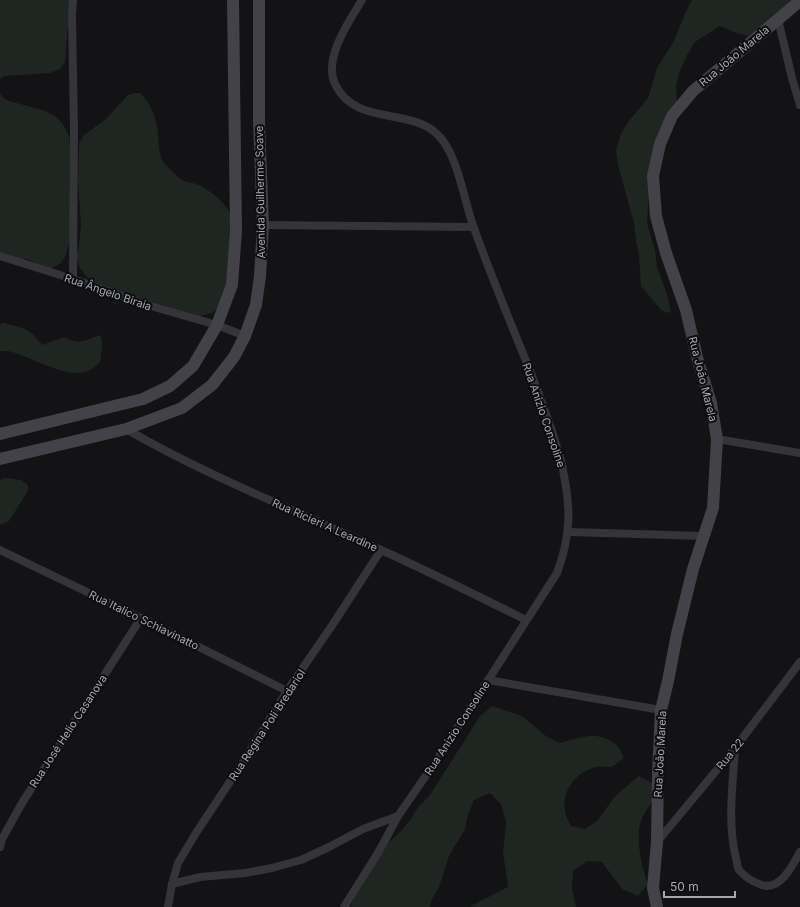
<svg xmlns="http://www.w3.org/2000/svg" width="800" height="907" font-family="Inter,sans-serif">
	<style>
		.green { fill: #1f2621 }
		.lines { fill: none; stroke-linecap: round; stroke-linejoin: round }
		.street { stroke: #343439; stroke-width: 8 }
		.secondary { stroke: #424248; stroke-width: 12 }
		.labels { text-anchor: middle; dominant-baseline: central; stroke-width: 4; stroke-linejoin: round; paint-order: stroke }
		.street-label { font-size: 11px; fill: #a5a7b3; stroke: #0e0e0f }
	</style>
	<rect width="100%" height="100%" fill="#131214"/>
	<g class="green">
		<path d="M 0,0 L 70,0 L 65,62 L 60,69 L 50,73 L 5,76 L 0,79 Z"/>
		<path d="M 692,0 L 794,0 L 762,28 L 748,36 L 734,32 L 720,26 L 695,42 L 687,55 L 679,73 L 676,87 L 677,102 L 649,191 L 647,223 L 655,250 L 657,267 L 668,297 L 671,313 L 662,311 L 641,286 L 639,255 L 636,241 L 634,223 L 618,165 L 616,150 L 621,134 L 628,122 L 648,98 L 657,68 L 674,41 L 686,11 Z"/>
		<path d="M 134,93 L 140,93 C 151,104 157,118 158,134 C 159,143 158,155 164,163 C 167,167 180,179 184,181 C 189,183 195,183 199,185 C 254,214 234,257 222,305 L 212,313 L 197,317 L 105,292 L 86,276 L 79,266 L 76,257 L 79,246 L 81,224 L 78,183 L 79,143 L 84,135 L 106,119 L 128,95 Z"/>
		<path d="M 0,94 L 6,100 L 45,111 L 55,116 L 62,123 L 69,136 L 72,163 L 72,234 L 65,257 L 61,263 L 52,268 L 45,268 L 27,259 L 11,259 L 0,255 Z"/>
		<path d="M 4,323 C 26,329 28,327 42,345 L 65,337 C 79,346 85,340 100,335 C 103,340 102,350 101,356 C 101,362 98,365 93,368 C 73,383 36,359 15,353 C 11,351 5,351 0,351 L 0,324 Z"/>
		<path d="M 5,478 L 21,480 L 28,485 L 28,491 L 9,521 L 0,525 L 0,480 Z"/>
		<path d="M 492,706 L 522,716 L 546,736 L 559,743 C 578,738 599,729 616,745 C 620,748 622,754 624,758 L 612,767 C 607,767 601,766 596,767 C 577,771 561,791 565,811 C 565,816 569,821 571,826 L 585,829 L 597,821 L 616,795 L 639,776 L 652,783 L 655,797 C 650,805 642,815 640,825 C 636,842 642,868 648,884 L 638,896 L 622,889 L 602,862 L 587,861 L 573,871 L 572,888 L 576,907 L 469,907 L 508,887 L 503,852 L 506,822 L 501,804 L 490,793 L 474,800 L 468,814 L 465,829 L 449,856 L 439,887 L 432,899 L 430,907 L 350,907 L 356,895 L 366,880 L 388,843 L 401,831 L 411,819 L 418,807 L 430,795 L 480,716 Z"/>
	</g>
	<g class="lines">
		<g class="street">
			<path d="M 778,19 L 792,78 L 800,105"/>
			<path d="M 263,225 L 473,227"/>
			<path d="M 0,256 L 73,279 L 147,305 L 217,325 L 245,336"/>
			<path d="M 73,279 L 74,130 L 72,16 L 73,0"/>
			<path d="M 126,429 C 207,476 295,510 381,550 C 430,572 478,596 526,620"/>
			<path d="M 717,439 L 800,453"/>
			<path d="M 568,532 L 704,536"/>
			<path d="M 0,550 L 141,618 L 287,691"/>
			<path d="M 488,680 L 661,710"/>
			<path d="M 735,748 C 733,783 727,823 736,858 C 737,861 737,867 739,870 C 745,877 753,882 762,885 C 780,891 793,865 800,852"/>
			<path d="M 657,842 L 735,748 L 800,662"/>
			<path d="M 0,847 L 2,839 L 22,803 L 141,618"/>
			<path d="M 172,884 L 200,877 L 245,873 L 272,868 L 301,860 L 329,847 L 363,829 L 398,816"/>
			<path d="M 168,907 L 172,884 L 178,863 L 196,833 L 243,762 L 287,691 L 333,624 L 381,550"/>
			<path d="M 344,907 L 378,853 L 398,816 L 436,761 L 557,573 C 571,535 571,509 563,470 C 562,462 559,454 557,447 C 551,427 544,408 537,389 C 516,335 493,282 474,228 C 464,202 458,153 437,134 C 408,107 355,126 335,84 C 323,59 349,21 362,0"/>
		</g>
		<g class="secondary">
			<path d="M 0,434 L 143,399 L 170,386 L 193,366 L 217,325 L 232,285 L 236,231 L 233,0"/>
			<path d="M 0,459 L 126,429 L 182,408 L 212,385 L 234,357 L 245,336 L 256,305 L 260,276 L 263,225 L 259,122 L 259,0"/>
			<path d="M 657,907 L 653,888 L 657,842 L 658,772 L 661,710 L 668,681 L 677,634 L 693,569 L 713,508 L 717,439 L 711,403 L 698,361 L 686,310 L 666,253 L 656,216 L 653,176 L 660,144 L 672,116 L 693,91 L 800,1"/>
		</g>
	</g>
	<g class="labels">
		<g class="street-label">
			<text transform="translate(734 56) rotate(-40)">Rua João Marela</text>
			<text transform="translate(260 192) rotate(-91)">Avenida Guilherme Soave</text>
			<text transform="translate(108 292) rotate(19)">Rua Ângelo Biraia</text>
			<text transform="translate(703 379) rotate(76)">Rua João Marela</text>
			<text transform="translate(544 415) rotate(71)">Rua Anizio Consoline</text>
			<text transform="translate(325 525) rotate(24)">Rua Ricieri A Leardine</text>
			<text transform="translate(144 620) rotate(26)">Rua Italico Schiavinatto</text>
			<text transform="translate(267 725) rotate(-57)">Rua Regina Poli Bredariol</text>
			<text transform="translate(457 728) rotate(-57)">Rua Anizio Consoline</text>
			<text transform="translate(68 731) rotate(-57)">Rua José Helio Casanova</text>
			<text transform="translate(660 754) rotate(-87)">Rua João Marela</text>
			<text transform="translate(730 754) rotate(-51)">Rua 22</text>
		</g>
	</g>
	<path d="M664 891v6h71v-6" fill="none" stroke="#a5a7b3" stroke-width="2"/>
	<text x="670" y="891" font-size="12" fill="#a5a7b3" stroke="#0e0e0f" stroke-width="3" paint-order="stroke">50 m</text>
</svg>
